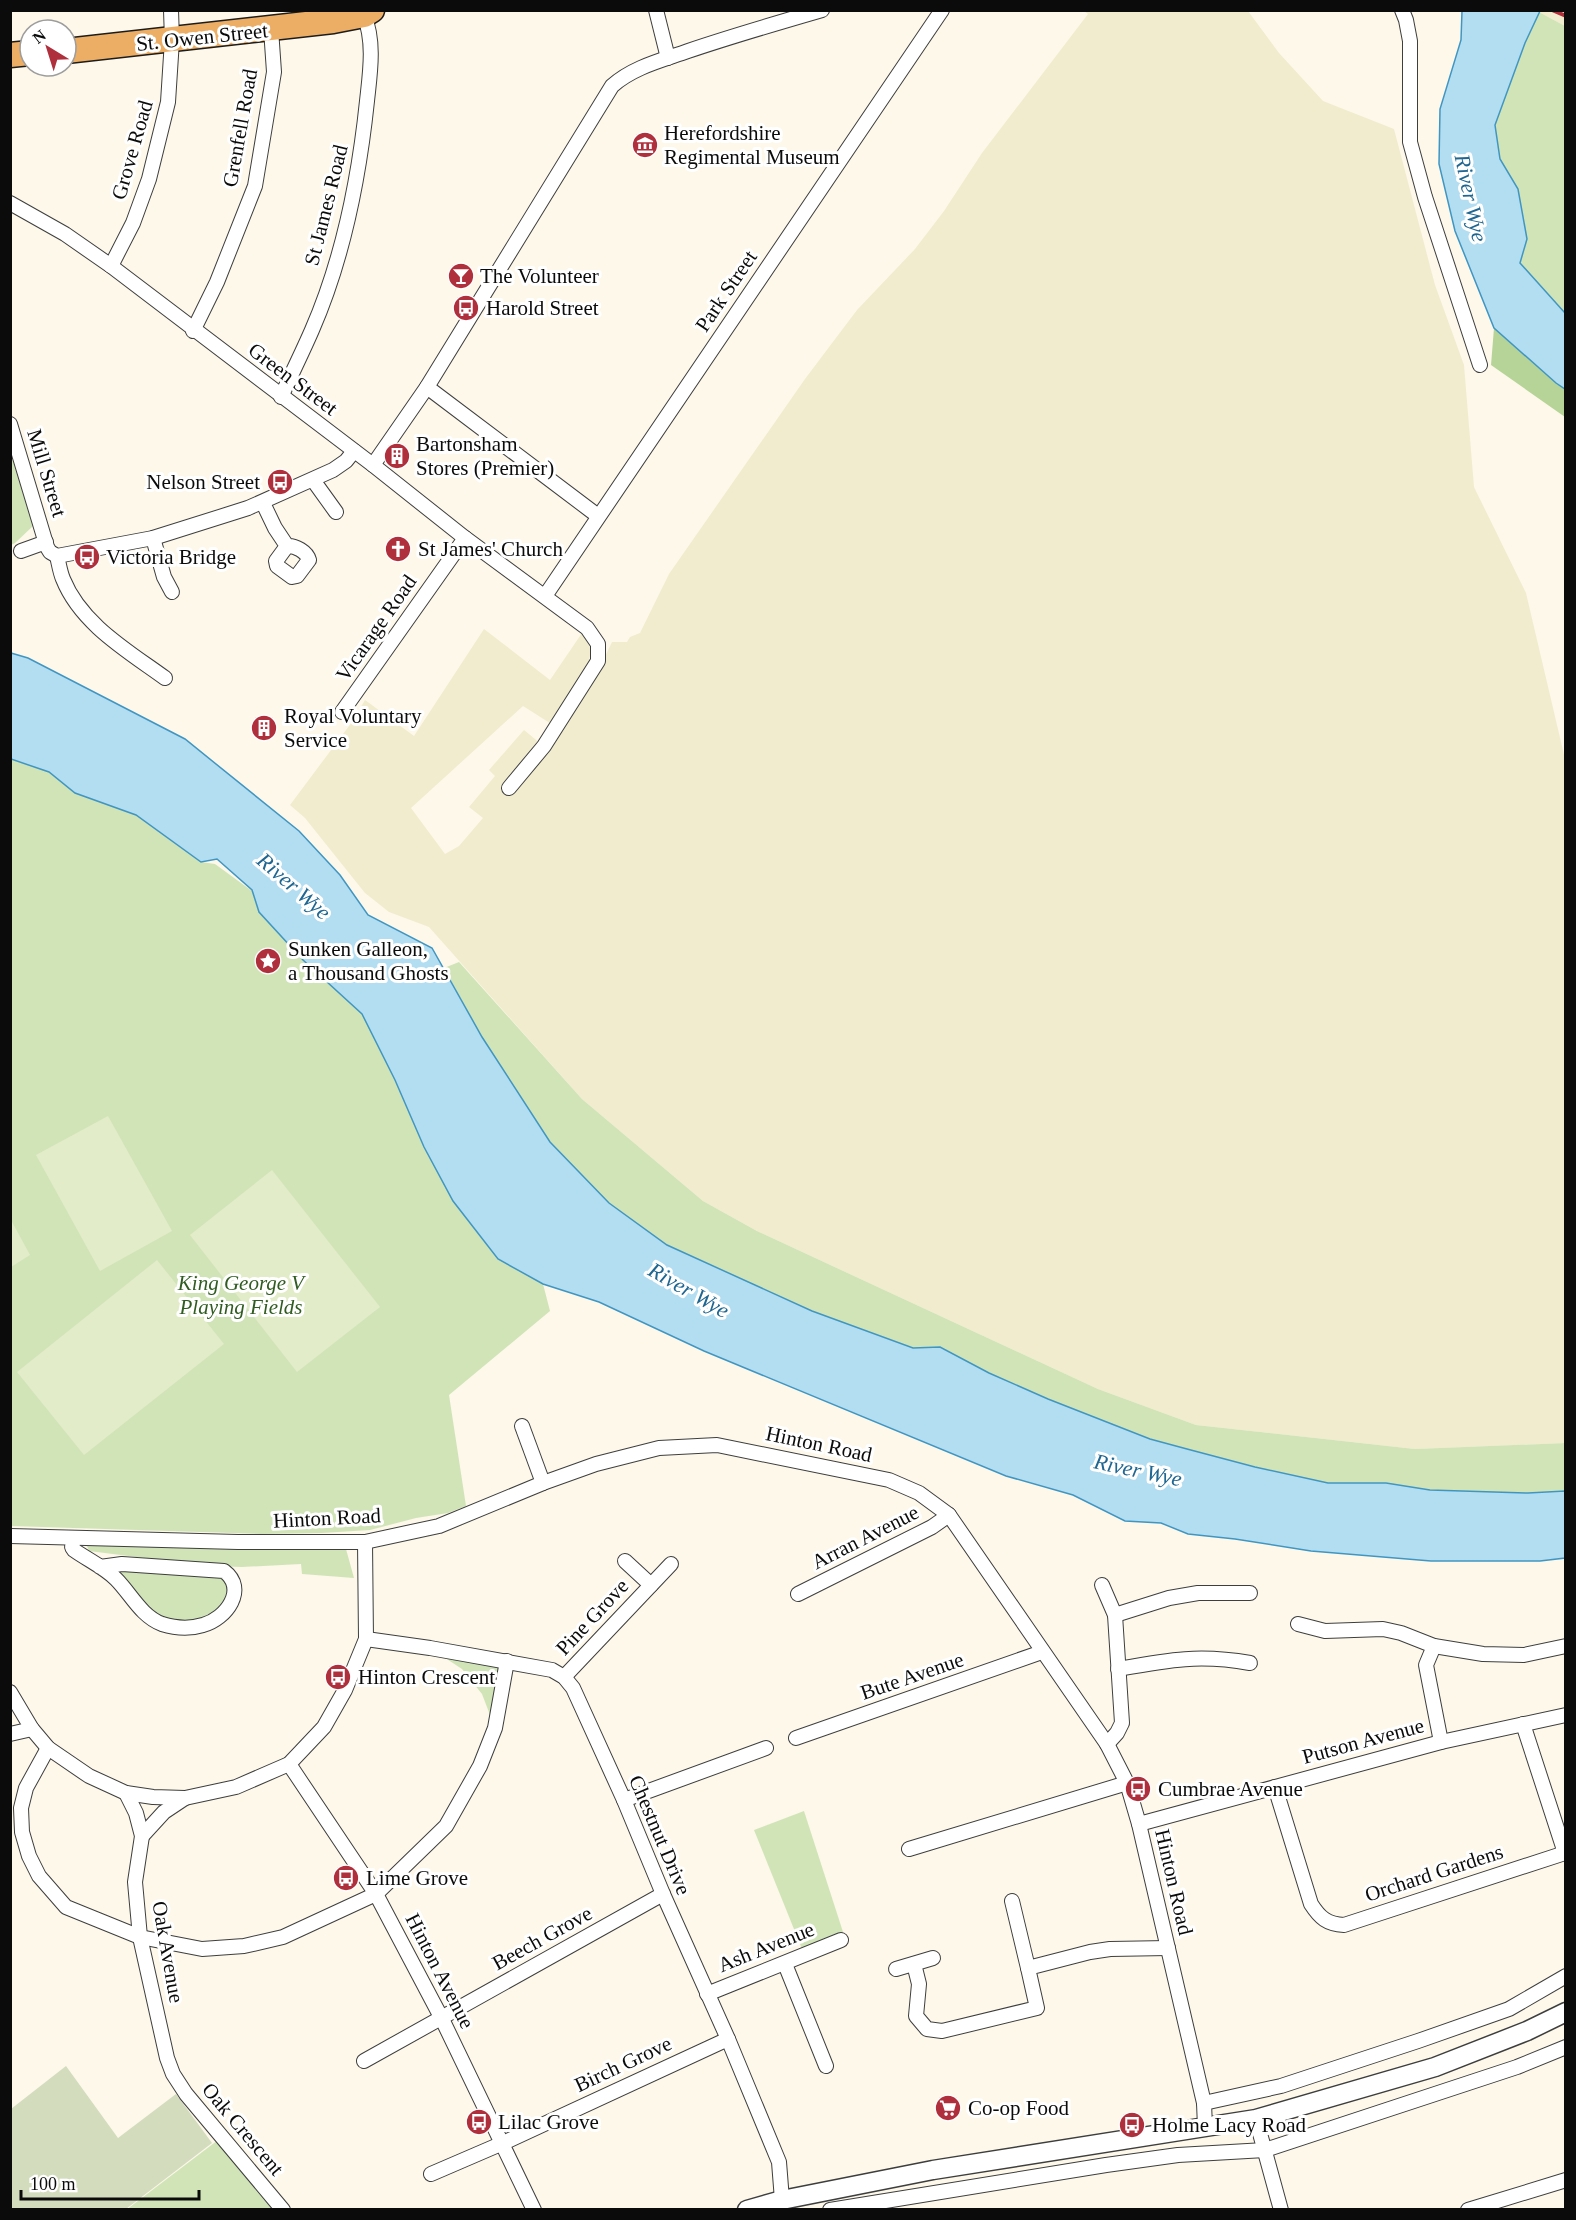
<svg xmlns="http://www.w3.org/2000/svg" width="1576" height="2220" font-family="'Times New Roman',serif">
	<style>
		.farmland { fill: #f1eccd }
		.green { fill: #d1e4b7 }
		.forest { fill: #b6d498 }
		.cemetery { fill: #d4dcbe }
		.pitch { fill: #e2ecc8 }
		.water { fill: #b3ddf1; stroke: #4096c2; stroke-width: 1.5 }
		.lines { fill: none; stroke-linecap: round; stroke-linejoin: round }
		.minor-casing { stroke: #3e3e3e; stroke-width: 16 }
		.tertiary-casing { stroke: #3e3e3e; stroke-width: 21 }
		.trunk-casing { stroke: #1c1c1c; stroke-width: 27 }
		.minor { stroke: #fff; stroke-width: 14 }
		.tertiary { stroke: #fff; stroke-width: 18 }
		.trunk { stroke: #ecad64; stroke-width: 24 }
		.rail { stroke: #af2f3c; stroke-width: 4 }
		.labels { text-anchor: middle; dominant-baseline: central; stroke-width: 6; stroke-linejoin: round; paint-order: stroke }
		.street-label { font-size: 21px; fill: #0b0b0b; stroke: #fff }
		.poi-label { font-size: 21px; fill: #0b0b0b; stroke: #fff; text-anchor: start }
		.park-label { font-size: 21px; font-style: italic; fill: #315c21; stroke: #fff }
		.water-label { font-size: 22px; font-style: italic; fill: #1f6691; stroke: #fff }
	</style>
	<rect width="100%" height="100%" fill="#fdf8ea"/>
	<g class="farmland">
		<path d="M 1084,11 L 1248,11 L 1279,53 L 1323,101 L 1394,129 L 1435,285 L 1464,365 L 1474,487 L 1526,593 L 1565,759 L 1565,1443 L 1415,1449 L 1196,1425 L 1098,1389 L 757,1231 L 703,1201 L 582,1099 L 429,927 L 389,912 L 365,893 L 305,818 L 290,805 L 352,722 L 365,700 L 414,736 L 484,629 L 550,680 L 582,633 L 591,649 L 588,668 L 553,725 L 523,706 L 411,808 L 445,854 L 459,846 L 483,818 L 469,807 L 495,776 L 489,770 L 524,730 L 541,744 L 598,671 L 612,642 L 627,642 L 630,637 L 640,633 L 669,574 L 805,379 L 857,310 L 915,249 L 944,211 L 982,153 L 1088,14 Z"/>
		<path d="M 1540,11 L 1565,11 L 1565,26 L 1539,12 Z"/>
	</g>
	<g class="green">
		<path d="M 1539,12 L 1565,26 L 1565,313 L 1520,263 L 1527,239 L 1518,189 L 1500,159 L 1495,125 L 1525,43 Z"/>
		<path d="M 11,454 L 33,526 L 15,543 L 11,545 Z"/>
		<path d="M 10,759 L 49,772 L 75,793 L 136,815 L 201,862 L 215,864 L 252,891 L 259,912 L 303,960 L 362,1014 L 395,1080 L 424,1147 L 498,1259 L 543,1284 L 550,1311 L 449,1395 L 466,1506 L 448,1513 L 416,1518 L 370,1530 L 322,1533 L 261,1534 L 11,1526 Z"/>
		<path d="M 459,962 L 582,1099 L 703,1201 L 757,1231 L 1098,1389 L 1196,1425 L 1415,1449 L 1565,1443 L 1565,1491 L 1528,1493 L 1430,1490 L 1386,1483 L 1328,1483 L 1255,1467 L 1187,1449 L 1150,1439 L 1048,1399 L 989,1373 L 940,1347 L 913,1348 L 812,1311 L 667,1245 L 609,1203 L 550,1142 L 482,1037 L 444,968 Z"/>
		<path d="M 103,1545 L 346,1549 L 354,1578 L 302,1574 L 301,1564 L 242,1567 L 208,1566 L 89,1551 L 87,1546 Z"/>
		<path d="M 121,1568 L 224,1577 L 230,1591 L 229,1601 L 212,1617 L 174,1623 L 147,1609 L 119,1574 Z"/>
		<path d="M 430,1648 L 507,1661 L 495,1728 L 482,1694 L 462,1669 Z"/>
		<path d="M 804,1811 L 843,1932 L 802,1949 L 754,1830 Z"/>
		<path d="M 222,2137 L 283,2210 L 126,2210 Z"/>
	</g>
	<path class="forest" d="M 1494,328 L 1556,383 L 1565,389 L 1565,417 L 1491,365 Z"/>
	<path class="cemetery" d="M 66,2066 L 118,2138 L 176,2094 L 212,2143 L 126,2209 L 11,2209 L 11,2109 Z"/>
	<g class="pitch">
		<path d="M 108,1116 L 172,1231 L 100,1271 L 36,1155 Z"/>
		<path d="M 272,1170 L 380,1307 L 297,1372 L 190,1235 Z"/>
		<path d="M 11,1220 L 30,1255 L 11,1267 L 10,1267 Z"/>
		<path d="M 157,1260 L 224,1344 L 84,1455 L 17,1372 Z"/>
	</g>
	<g class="water">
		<path d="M 1462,11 L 1540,11 L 1525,43 L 1495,125 L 1500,159 L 1518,189 L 1527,239 L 1520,263 L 1565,313 L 1565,389 L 1556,383 L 1494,328 L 1455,231 L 1439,164 L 1440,109 L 1461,40 Z"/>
		<path d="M 11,653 L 28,658 L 185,739 L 299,831 L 340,875 L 368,915 L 432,948 L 482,1037 L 550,1142 L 609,1203 L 667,1245 L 812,1311 L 913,1348 L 940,1347 L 989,1373 L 1048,1399 L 1150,1439 L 1187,1449 L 1255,1467 L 1328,1483 L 1386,1483 L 1430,1490 L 1528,1493 L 1565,1491 L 1565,1558 L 1540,1561 L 1431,1561 L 1311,1551 L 1235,1539 L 1188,1534 L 1161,1523 L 1125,1521 L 1073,1495 L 1006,1476 L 704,1351 L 599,1302 L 543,1284 L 498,1259 L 453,1201 L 424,1147 L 395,1080 L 362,1014 L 303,960 L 259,912 L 252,890 L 217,859 L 201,862 L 136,815 L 75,793 L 49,772 L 11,759 Z"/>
	</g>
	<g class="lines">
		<g class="minor-casing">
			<g id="minor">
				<path d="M 656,10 L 668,58"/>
				<path d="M 1402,10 L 1406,20 L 1410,41 L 1410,142 L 1425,197 L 1480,365"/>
				<path d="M 10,203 L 65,234 L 111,266 L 373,465 L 465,538 L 587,628 L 598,644 L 598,661 L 544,746 L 509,788"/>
				<path d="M 111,266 L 133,223 L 149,179 L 168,102 L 172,40 L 171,10"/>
				<path d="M 193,331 L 217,282 L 255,186 L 274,72 L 271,29"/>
				<path d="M 427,387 L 598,516"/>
				<path d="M 281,397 C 291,375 302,353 312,330 C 343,259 359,178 367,101 C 370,73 375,42 364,15"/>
				<path d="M 10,424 L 47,547 L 50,552 L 57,556 L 153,538 L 248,508 L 333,470 L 346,461 L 354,451"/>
				<path d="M 373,465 L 427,387 L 612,86 C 633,67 663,60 688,51 C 732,36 777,23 822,10"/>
				<path d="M 313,480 L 336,512"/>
				<path d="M 263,503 L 275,528 L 287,546 C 295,545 307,552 309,560 L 297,576 L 292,577 L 277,566 L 276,561 L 287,546"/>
				<path d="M 153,538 L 164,577 L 172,592"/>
				<path d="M 21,551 L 46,542"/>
				<path d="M 57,556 C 59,564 60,572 63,579 C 81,624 128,651 165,678"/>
				<path d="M 545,596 L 942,10"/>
				<path d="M 342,712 L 465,538"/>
				<path d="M 522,1426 L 543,1483"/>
				<path d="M 10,1536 L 238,1542 L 365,1542 L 439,1526 L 543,1483 L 596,1464 L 659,1448 L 717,1445 L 889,1480 L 919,1493 L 949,1515 L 1107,1744 L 1127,1783 L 1139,1824 L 1204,2103 L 1205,2127"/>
				<path d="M 74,1538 L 72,1547 L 74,1550 C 88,1560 104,1567 116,1579 C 131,1594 141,1616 162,1624 C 175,1628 190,1629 203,1625 C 226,1619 248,1589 224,1571 L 122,1564 L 100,1567"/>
				<path d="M 625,1561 L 651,1585"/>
				<path d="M 1102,1585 L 1115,1615 L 1122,1723 L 1117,1733 L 1107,1744"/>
				<path d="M 798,1594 L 932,1527 L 949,1515"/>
				<path d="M 1115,1615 L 1169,1598 L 1198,1593 L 1250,1593"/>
				<path d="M 1298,1624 L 1325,1631 L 1383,1629 L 1401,1633 L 1434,1646 L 1483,1654 L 1524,1655 L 1566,1646"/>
				<path d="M 366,1639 L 430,1648 L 552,1670 L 564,1677 L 573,1688 L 624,1800 L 663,1894 L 728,2039 L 779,2162 L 782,2200"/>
				<path d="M 1434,1646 L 1426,1665 L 1441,1742"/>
				<path d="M 1118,1669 C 1168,1660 1199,1654 1250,1663"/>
				<path d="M 564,1677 L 671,1564"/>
				<path d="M 10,1692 L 32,1729 L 48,1748 L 89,1776 L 126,1793 L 153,1797 L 185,1798 L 236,1787 L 289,1764 L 324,1727 L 345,1690 L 366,1639 L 365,1542"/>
				<path d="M 10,1734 L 32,1729"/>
				<path d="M 796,1738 L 1042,1652"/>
				<path d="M 48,1748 L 26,1788 L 21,1808 L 22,1832 L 29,1856 L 39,1876 L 66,1907 L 140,1937 L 202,1949 L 244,1946 L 283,1937 L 376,1894 L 446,1826 L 480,1766 L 495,1728 L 507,1661"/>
				<path d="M 289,1764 L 376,1894 L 442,2019 L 534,2210"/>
				<path d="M 1275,1787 L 1311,1904 C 1320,1918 1327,1924 1344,1925 L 1565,1853 L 1523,1724"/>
				<path d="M 126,1793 L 136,1813 L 142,1836 L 135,1882 L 140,1937 L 167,2058 L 173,2074 L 186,2094 L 283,2210"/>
				<path d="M 624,1800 L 766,1748"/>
				<path d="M 1139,1824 L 1441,1742 L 1566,1715"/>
				<path d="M 142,1836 L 164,1812 L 185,1798"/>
				<path d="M 909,1849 L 1127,1783"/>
				<path d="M 1012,1901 L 1028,1968"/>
				<path d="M 785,1964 L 826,2066"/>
				<path d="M 914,1964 L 919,1984 L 916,2016 L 927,2029 L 942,2031 L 1037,2008 L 1028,1968 L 1090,1952 L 1110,1949 L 1168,1948"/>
				<path d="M 896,1969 L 933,1958"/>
				<path d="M 707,1994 L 841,1940"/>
				<path d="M 364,2061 L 663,1894"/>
				<path d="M 1204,2103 L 1281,2086 L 1418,2041 L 1509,2009 L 1566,1976"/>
				<path d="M 1256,2119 L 1281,2210"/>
				<path d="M 431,2174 L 503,2143 L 728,2039"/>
				<path d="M 830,2210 L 1106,2165 L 1178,2155 L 1265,2150 L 1517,2067 L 1566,2047"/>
				<path d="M 1468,2210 L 1566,2180"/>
			</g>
		</g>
		<g class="tertiary-casing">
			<path id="tertiary" d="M 747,2210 L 782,2200 L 933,2170 L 1256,2119 L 1435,2067 L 1527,2031 L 1566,2012"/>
		</g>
		<g class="trunk-casing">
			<g id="trunk">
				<path d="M 66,51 L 333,21 L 364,15 L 372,10"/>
				<path d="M 10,55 L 30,53"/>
			</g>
		</g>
		<use href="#minor" class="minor"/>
		<use href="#tertiary" class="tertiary"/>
		<use href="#trunk" class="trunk"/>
		<path class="rail" d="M 1552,10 L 1566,16"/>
	</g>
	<defs>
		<g id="museum-disc" transform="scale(1.35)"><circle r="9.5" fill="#af2f3c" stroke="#fff"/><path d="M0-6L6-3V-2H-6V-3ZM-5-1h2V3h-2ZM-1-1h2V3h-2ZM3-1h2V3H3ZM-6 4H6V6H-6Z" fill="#fff"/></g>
		<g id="bar-disc" transform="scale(1.35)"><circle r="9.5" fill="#af2f3c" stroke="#fff"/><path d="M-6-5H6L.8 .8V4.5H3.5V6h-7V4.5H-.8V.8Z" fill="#fff"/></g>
		<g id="bus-disc" transform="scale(1.35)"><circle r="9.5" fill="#af2f3c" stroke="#fff"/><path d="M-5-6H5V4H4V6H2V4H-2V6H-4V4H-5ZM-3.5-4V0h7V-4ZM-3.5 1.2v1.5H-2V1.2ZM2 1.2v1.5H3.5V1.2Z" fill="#fff"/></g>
		<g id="building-disc" transform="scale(1.35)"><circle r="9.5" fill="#af2f3c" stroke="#fff"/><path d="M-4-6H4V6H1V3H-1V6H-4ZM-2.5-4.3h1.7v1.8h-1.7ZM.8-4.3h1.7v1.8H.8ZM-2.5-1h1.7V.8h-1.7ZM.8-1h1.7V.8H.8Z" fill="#fff"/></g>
		<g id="church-disc" transform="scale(1.35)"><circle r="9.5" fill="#af2f3c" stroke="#fff"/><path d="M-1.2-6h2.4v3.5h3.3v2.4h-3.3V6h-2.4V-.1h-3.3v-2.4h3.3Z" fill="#fff"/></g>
		<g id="sight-disc" transform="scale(1.35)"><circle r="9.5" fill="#af2f3c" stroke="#fff"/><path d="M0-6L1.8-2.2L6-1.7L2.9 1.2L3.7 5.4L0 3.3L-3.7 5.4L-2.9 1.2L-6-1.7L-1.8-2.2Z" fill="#fff"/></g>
		<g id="supermarket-disc" transform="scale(1.35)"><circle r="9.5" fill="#af2f3c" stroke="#fff"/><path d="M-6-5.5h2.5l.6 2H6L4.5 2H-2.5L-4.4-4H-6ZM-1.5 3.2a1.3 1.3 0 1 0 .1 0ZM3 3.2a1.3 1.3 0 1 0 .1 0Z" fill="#fff"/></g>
	</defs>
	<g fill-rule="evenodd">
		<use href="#museum-disc" x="645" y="145"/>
		<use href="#bar-disc" x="461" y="276"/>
		<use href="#bus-disc" x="466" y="308"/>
		<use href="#building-disc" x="397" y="456"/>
		<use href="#bus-disc" x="280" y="482"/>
		<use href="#church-disc" x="398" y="549"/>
		<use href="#bus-disc" x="87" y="557"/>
		<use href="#building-disc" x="264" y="728"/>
		<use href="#sight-disc" x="268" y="961"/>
		<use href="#bus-disc" x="338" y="1677"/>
		<use href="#bus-disc" x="1138" y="1789"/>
		<use href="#bus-disc" x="346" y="1878"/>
		<use href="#supermarket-disc" x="948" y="2108"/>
		<use href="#bus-disc" x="479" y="2122"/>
		<use href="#bus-disc" x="1132" y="2125"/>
	</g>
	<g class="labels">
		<g class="street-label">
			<text transform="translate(202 37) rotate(-6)">St. Owen Street</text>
			<text transform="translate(240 128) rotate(-80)">Grenfell Road</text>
			<text transform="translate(132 150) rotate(-74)">Grove Road</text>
			<text transform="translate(326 205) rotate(-76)">St James Road</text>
			<text transform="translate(726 291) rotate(-56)">Park Street</text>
			<text transform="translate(293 379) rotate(37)">Green Street</text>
			<text transform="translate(47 473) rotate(73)">Mill Street</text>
			<text transform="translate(376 628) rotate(-55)">Vicarage Road</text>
			<text transform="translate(819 1444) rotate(12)">Hinton Road</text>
			<text transform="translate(327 1518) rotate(-3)">Hinton Road</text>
			<text transform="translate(865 1537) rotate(-27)">Arran Avenue</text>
			<text transform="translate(592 1617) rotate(-47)">Pine Grove</text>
			<text transform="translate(912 1676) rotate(-19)">Bute Avenue</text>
			<text transform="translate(1363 1741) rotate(-15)">Putson Avenue</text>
			<text transform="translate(660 1835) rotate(67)">Chestnut Drive</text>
			<text transform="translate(1434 1873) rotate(-18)">Orchard Gardens</text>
			<text transform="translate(1174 1882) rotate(77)">Hinton Road</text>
			<text transform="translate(542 1938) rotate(-29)">Beech Grove</text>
			<text transform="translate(766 1947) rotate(-22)">Ash Avenue</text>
			<text transform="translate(168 1952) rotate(80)">Oak Avenue</text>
			<text transform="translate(440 1971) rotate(63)">Hinton Avenue</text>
			<text transform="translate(623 2064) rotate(-25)">Birch Grove</text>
			<text transform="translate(243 2129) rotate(50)">Oak Crescent</text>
		</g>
		<g class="poi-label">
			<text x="664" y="133">Herefordshire<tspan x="664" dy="24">Regimental Museum</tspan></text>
			<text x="480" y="276">The Volunteer</text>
			<text x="486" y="308">Harold Street</text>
			<text x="416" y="444">Bartonsham<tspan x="416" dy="24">Stores (Premier)</tspan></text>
			<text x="260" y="482" text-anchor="end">Nelson Street</text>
			<text x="418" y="549">St James' Church</text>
			<text x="106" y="557">Victoria Bridge</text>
			<text x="284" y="716">Royal Voluntary<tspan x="284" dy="24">Service</tspan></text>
			<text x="288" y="949">Sunken Galleon,<tspan x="288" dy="24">a Thousand Ghosts</tspan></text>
			<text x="358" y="1677">Hinton Crescent</text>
			<text x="1158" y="1789">Cumbrae Avenue</text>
			<text x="366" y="1878">Lime Grove</text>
			<text x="968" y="2108">Co-op Food</text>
			<text x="498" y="2122">Lilac Grove</text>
			<text x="1152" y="2125">Holme Lacy Road</text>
		</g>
		<g class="park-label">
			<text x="241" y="1283">King George V<tspan x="241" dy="24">Playing Fields</tspan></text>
		</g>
		<g class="water-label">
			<text transform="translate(1471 198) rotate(78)">River Wye</text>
			<text transform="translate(294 886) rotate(41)">River Wye</text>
			<text transform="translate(689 1290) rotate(30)">River Wye</text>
			<text transform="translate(1138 1470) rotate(12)">River Wye</text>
		</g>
	</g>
	<rect width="1576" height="2220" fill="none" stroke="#0b0b0b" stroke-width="24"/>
	<g transform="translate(48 48) rotate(322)"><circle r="28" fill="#ffffff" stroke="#9d9d9d" stroke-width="1.5"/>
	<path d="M0-4.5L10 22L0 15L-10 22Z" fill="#af2f3c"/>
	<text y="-9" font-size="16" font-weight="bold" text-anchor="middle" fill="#0b0b0b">N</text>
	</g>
	<path d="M21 2190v9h178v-9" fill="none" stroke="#0b0b0b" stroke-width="3"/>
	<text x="30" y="2190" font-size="18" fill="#0b0b0b" stroke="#ffffff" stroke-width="4.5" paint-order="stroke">100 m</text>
</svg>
